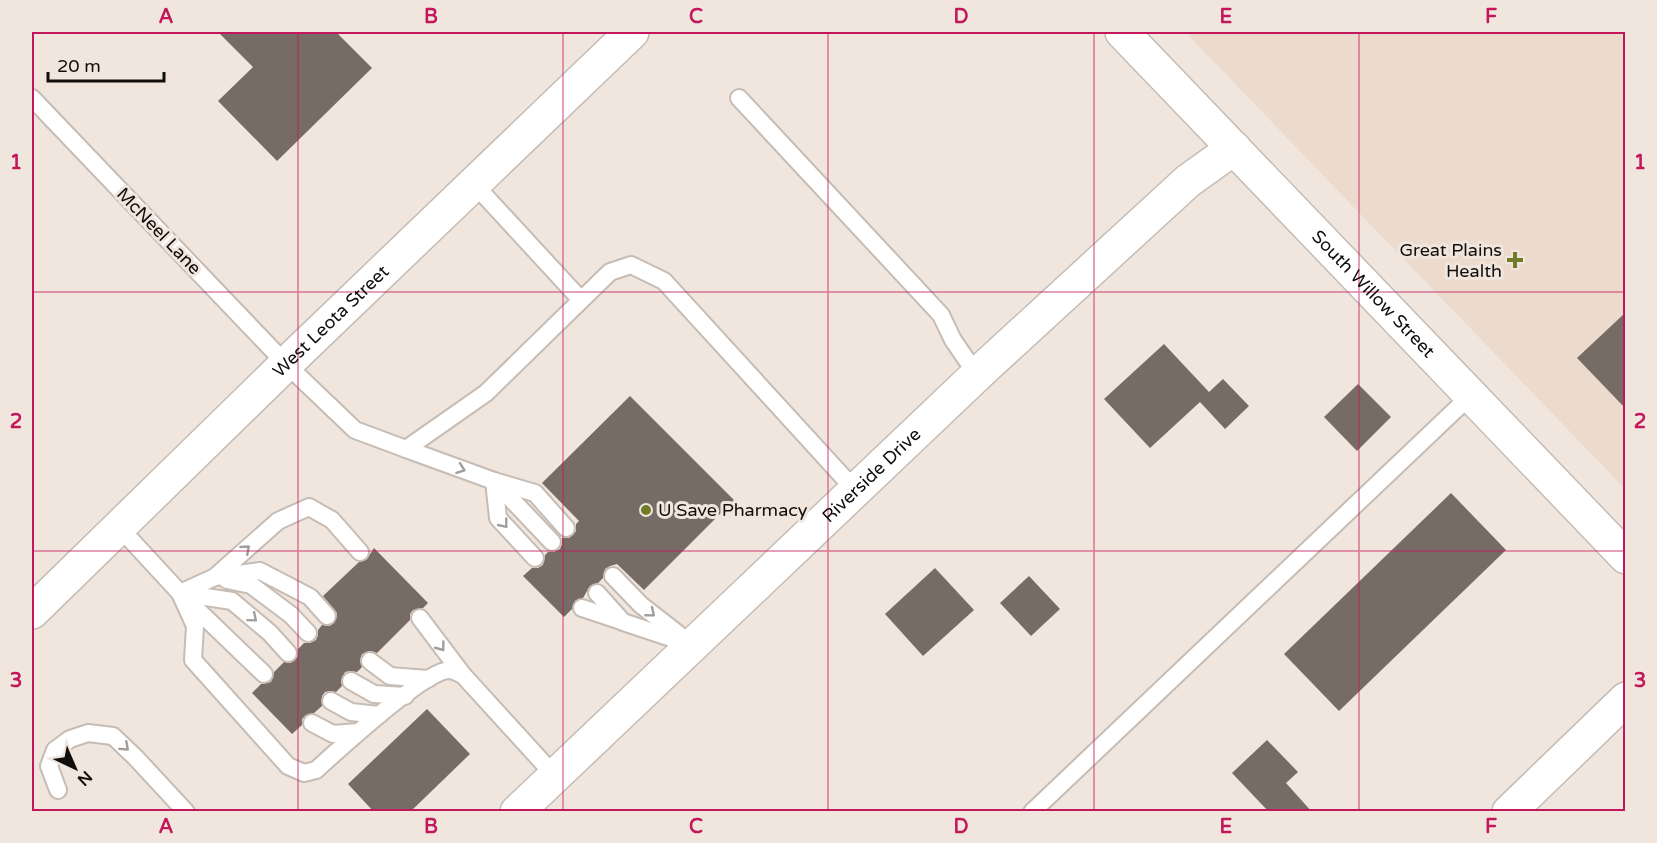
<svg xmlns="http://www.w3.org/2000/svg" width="1657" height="843" font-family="'Varela Round',sans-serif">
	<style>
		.built { fill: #ecdbcd }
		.building { fill: #766c65 }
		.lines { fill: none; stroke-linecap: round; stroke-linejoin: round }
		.service-casing { stroke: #c6bcb4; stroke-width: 20 }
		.minor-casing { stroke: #c6bcb4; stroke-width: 36 }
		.tertiary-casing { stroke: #c6bcb4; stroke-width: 36 }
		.secondary-casing { stroke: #c6bcb4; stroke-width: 36 }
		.service { stroke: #fff; stroke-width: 16 }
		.minor { stroke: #fff; stroke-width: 33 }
		.tertiary { stroke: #fff; stroke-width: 33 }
		.secondary { stroke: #fff; stroke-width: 33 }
		.oneway { stroke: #a09f9d }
		.grid { fill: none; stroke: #c2185b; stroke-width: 1.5; stroke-opacity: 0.55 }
		.poi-dot { fill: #727b26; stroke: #f1e6de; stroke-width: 2 }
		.labels { text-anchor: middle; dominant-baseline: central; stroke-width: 6; stroke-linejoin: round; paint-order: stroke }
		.street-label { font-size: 18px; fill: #110e0b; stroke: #f1e6de }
		.poi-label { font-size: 18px; fill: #110e0b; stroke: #f1e6de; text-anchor: end }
		.neatline { fill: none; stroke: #c2185b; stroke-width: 2 }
		.grid-label { font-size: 20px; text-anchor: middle; font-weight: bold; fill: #c2185b }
	</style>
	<rect width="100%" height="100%" fill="#f1e6de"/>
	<path class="built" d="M 1185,32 L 1625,32 L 1625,489 Z"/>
	<g class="building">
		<path d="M 218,32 L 336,32 L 372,68 L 277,161 L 218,101 L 253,67 Z"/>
		<path d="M 1626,312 L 1626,409 L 1577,358 Z"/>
		<path d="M 1164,344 L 1209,392 L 1223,379 L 1249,406 L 1225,429 L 1200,402 L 1150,448 L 1104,399 Z"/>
		<path d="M 1358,384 L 1391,417 L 1357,451 L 1324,417 Z"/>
		<path d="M 630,396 L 734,500 L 644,590 L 617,564 L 610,566 L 605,569 L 603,578 L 598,583 L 590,586 L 583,598 L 575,601 L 572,609 L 564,617 L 523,576 L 532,568 L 538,568 L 543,565 L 545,555 L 548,552 L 554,552 L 560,549 L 562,544 L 562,538 L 569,538 L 573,535 L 576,531 L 576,524 L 579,521 L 542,483 Z"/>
		<path d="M 1451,493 L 1506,550 L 1339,711 L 1284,654 Z"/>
		<path d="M 374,548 L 428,603 L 423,608 L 413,610 L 410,614 L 410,620 L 377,653 L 371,651 L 362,654 L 360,660 L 362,667 L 357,672 L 350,671 L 345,672 L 341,681 L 342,686 L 336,692 L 330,691 L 325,692 L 322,696 L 322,706 L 314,713 L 306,715 L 302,719 L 302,725 L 292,734 L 252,693 L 261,684 L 271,682 L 274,672 L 284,662 L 290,663 L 295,660 L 298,656 L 298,649 L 304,643 L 310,643 L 316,640 L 318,635 L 318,630 L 322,625 L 329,626 L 334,623 L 337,613 L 323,596 L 359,562 L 367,559 Z"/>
		<path d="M 935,568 L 974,610 L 923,656 L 885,614 Z"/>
		<path d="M 1029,576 L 1060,609 L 1031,636 L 1000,603 Z"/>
		<path d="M 427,709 L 470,754 L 410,812 L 374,812 L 348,784 Z"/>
		<path d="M 1267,740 L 1298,772 L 1286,783 L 1312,812 L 1269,812 L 1232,773 Z"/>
	</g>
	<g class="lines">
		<g class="service-casing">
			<g id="service">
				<path d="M 32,98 L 286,364 L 355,430 L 406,449 L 486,393 L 610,272 L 631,265 L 664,281 L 855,490"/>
				<path d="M 739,98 L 941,315 L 953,340 L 977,375"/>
				<path d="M 474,184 L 581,300"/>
				<path d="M 406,449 L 494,481 L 535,493 L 566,528"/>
				<path d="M 494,481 L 498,518 L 535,558"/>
				<path d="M 495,482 L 552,542"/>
				<path d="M 119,527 L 180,593 L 195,626 L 193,660 L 288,766 L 304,773 L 316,770 C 337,751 425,670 450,670 C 454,670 459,674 463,675 L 555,776"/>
				<path d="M 613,576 L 641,605 L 682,637"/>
				<path d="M 215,577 L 260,571 L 310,597 L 327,616"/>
				<path d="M 227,580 L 251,585 L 291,615 L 308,633"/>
				<path d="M 180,593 L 215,577 L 278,521 L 309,507 L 332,520 L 360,552"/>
				<path d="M 180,593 L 232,601 L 270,633 L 288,653"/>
				<path d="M 597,593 L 623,622 L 692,645"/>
				<path d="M 185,598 L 264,674"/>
				<path d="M 582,608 L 621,621"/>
				<path d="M 420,618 L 463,675"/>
				<path d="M 370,661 L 390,676 L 428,679"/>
				<path d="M 351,681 L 374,694 L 405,696"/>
				<path d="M 331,701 L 351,712 L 379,715"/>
				<path d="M 312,723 L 333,734 L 358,732"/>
				<path d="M 58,790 L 49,766 L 55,750 L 70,739 L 88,733 L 113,736 L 136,758 L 186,812"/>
				<path d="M 1032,812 L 1470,396"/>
			</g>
		</g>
		<g class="minor-casing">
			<g id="minor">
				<path id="s1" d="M 517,812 L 982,370 L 1188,181 L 1234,148"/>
			</g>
		</g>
		<g class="tertiary-casing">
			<path id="tertiary" d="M 1509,812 L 1626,699"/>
		</g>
		<g class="secondary-casing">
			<g id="secondary">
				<path id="s2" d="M 1122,32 L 1626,557"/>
				<path id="s3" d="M 32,612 L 286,364 L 632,32"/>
			</g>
		</g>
		<use href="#service" class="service"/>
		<use href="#minor" class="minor"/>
		<use href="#tertiary" class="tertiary"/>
		<use href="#secondary" class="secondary"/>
	</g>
	<defs><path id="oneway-chevron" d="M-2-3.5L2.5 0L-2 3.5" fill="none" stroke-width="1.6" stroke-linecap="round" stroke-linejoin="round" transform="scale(1.5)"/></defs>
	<g class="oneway">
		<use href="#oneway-chevron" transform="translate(461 469) rotate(20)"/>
		<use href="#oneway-chevron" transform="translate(504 524) rotate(51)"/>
		<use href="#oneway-chevron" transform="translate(246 549) rotate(-41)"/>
		<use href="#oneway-chevron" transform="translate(651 613) rotate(39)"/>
		<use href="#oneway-chevron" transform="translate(253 618) rotate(40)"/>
		<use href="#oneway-chevron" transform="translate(441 647) rotate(53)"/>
		<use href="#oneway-chevron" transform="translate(125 747) rotate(42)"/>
	</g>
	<path class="grid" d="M 298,32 L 298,812M 563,32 L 563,812M 828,32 L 828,812M 1094,32 L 1094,812M 1359,32 L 1359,812M 32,292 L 1626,292M 32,551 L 1626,551"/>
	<g class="poi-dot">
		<path d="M1512 251h6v6h6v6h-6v6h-6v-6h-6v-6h6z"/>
		<circle cx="646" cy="510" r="6"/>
	</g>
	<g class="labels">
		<g class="street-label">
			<text transform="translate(159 231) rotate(46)">McNeel Lane</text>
			<text stroke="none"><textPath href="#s2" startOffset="363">South Willow Street</textPath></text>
			<text stroke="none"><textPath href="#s3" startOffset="417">West Leota Street</textPath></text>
			<text stroke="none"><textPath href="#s1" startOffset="489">Riverside Drive</textPath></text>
		</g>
		<g class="poi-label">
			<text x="1502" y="250">Great Plains<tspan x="1502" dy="21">Health</tspan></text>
			<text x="658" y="510" text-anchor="start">U Save Pharmacy</text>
		</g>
	</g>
	<rect width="1657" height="843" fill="none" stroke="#f1e6de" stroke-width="66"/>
	<g transform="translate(75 768) rotate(136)" stroke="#f1e6de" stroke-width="4.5" paint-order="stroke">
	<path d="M0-4.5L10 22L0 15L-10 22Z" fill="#110e0b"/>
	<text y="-9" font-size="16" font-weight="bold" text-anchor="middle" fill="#110e0b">N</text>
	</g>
	<path d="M48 72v9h116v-9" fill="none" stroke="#110e0b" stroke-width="3"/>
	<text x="57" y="72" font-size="18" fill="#110e0b" stroke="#f1e6de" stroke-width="4.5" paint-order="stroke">20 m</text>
	<rect x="33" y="33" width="1591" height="777" class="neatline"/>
	<g class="grid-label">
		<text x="166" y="23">A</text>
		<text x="431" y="23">B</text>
		<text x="696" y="23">C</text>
		<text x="961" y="23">D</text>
		<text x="1226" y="23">E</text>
		<text x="1491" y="23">F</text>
		<text x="16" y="169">1</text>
		<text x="1640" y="169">1</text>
		<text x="16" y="428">2</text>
		<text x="1640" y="428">2</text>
		<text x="16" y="687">3</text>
		<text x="1640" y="687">3</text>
		<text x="166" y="833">A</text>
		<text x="431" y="833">B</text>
		<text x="696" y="833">C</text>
		<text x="961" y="833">D</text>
		<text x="1226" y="833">E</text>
		<text x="1491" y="833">F</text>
	</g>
</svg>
